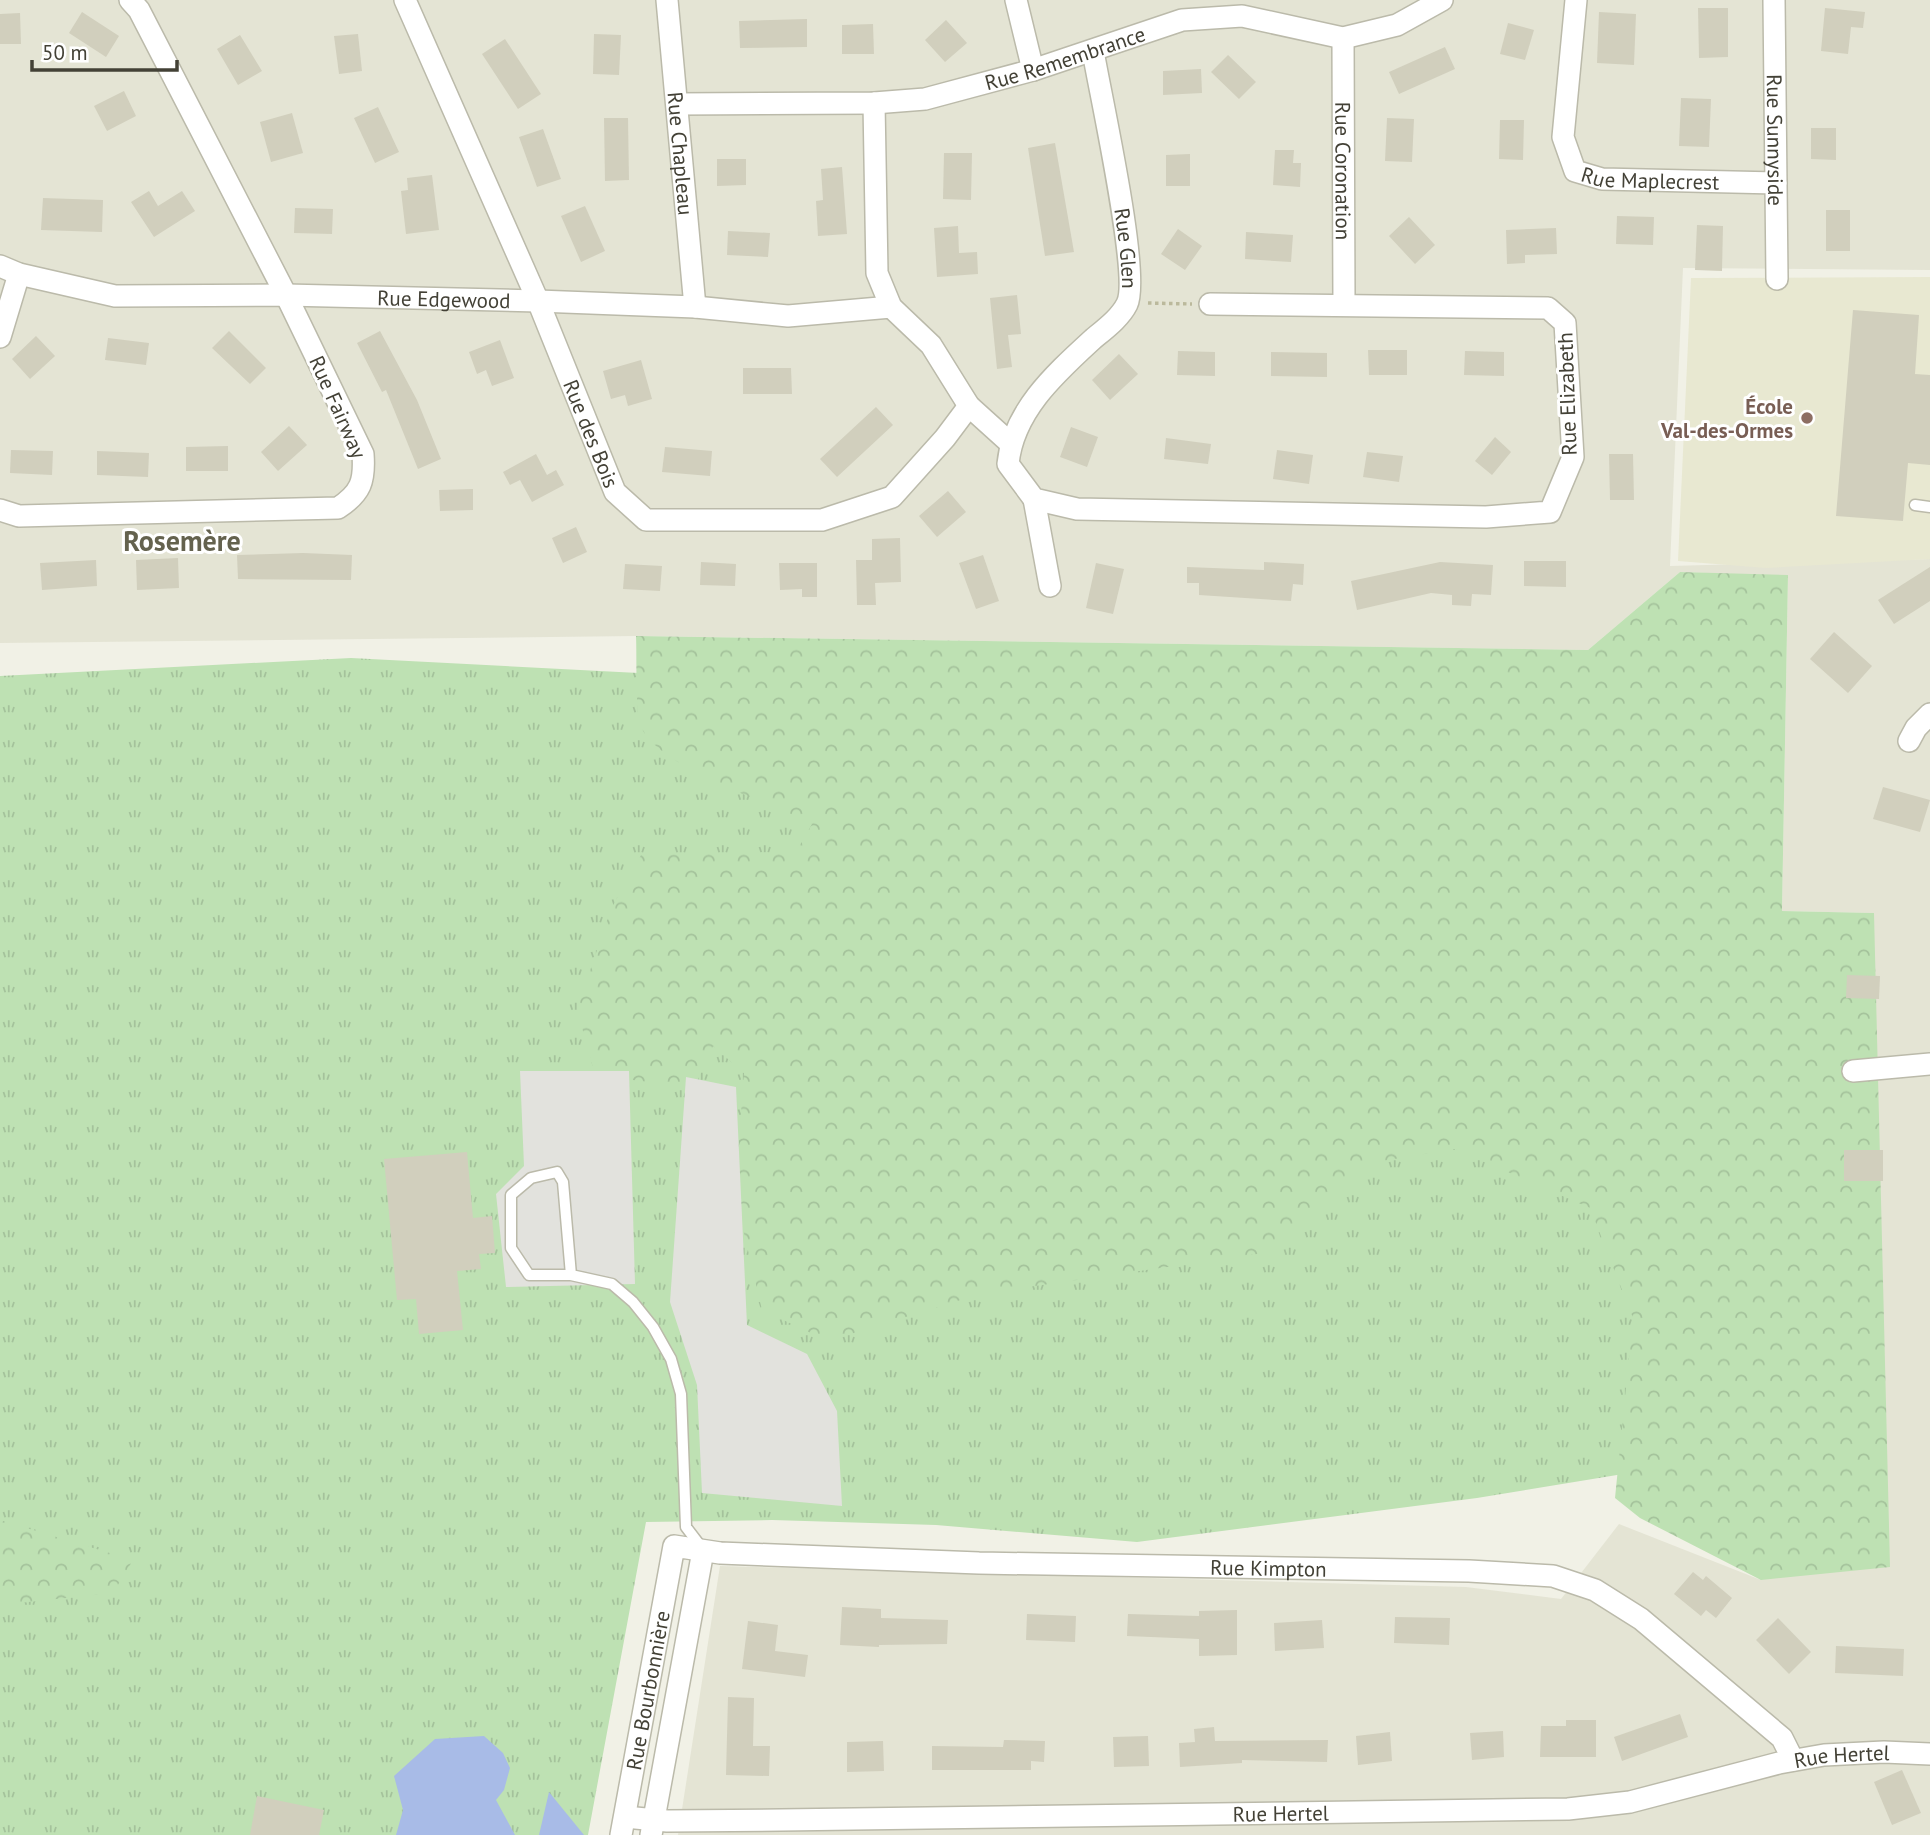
<svg xmlns="http://www.w3.org/2000/svg" width="1930" height="1835" font-family="'PT Sans',sans-serif">
	<style>
		.residential { fill: #e4e4d4 }
		.education { fill: #e8e8d1 }
		.grass { fill: url(#grass-tufts) }
		.forest { fill: url(#forest-crowns) }
		.parking { fill: #e2e2dd }
		.water { fill: #a8bbe7 }
		.building { fill: #d1cfbd }
		.lines { fill: none; stroke-linecap: round; stroke-linejoin: round }
		.lane-casing { stroke: #bbbaaa; stroke-width: 13 }
		.street-casing { stroke: #bbbaaa; stroke-width: 24 }
		.path { stroke: #bbb99c; stroke-width: 3.5; stroke-dasharray: 3.5 3.5; stroke-linecap: butt }
		.lane { stroke: #fff; stroke-width: 10 }
		.street { stroke: #fff; stroke-width: 21 }
		.education-dot { fill: #8d6e63; stroke: #fff; stroke-width: 2.5 }
		.labels { text-anchor: middle; dominant-baseline: central; stroke-width: 6; stroke-linejoin: round; paint-order: stroke }
		.street-label { font-size: 21px; fill: #434136; stroke: #fff }
		.education-label { font-size: 21px; font-weight: bold; fill: #785e54; stroke: #fff; text-anchor: end }
		.district-label { font-size: 28px; font-weight: bold; fill: #64624e; stroke: #fff }
	</style>
	<defs>
		<pattern id="grass-tufts" width="24" height="20" patternUnits="userSpaceOnUse" patternTransform="scale(1.75)"><rect width="24" height="20" fill="#bee1b3"/><path d="M3 7l-1-3M5 7V3M7 7l1-3M15 17l-1-3M17 17v-4M19 17l1-3" fill="none" stroke="#a4c29b"/></pattern>
		<pattern id="forest-crowns" width="20" height="18" patternUnits="userSpaceOnUse" patternTransform="scale(1.75)"><rect width="20" height="18" fill="#bee1b3"/><path d="M2 6a3 3 0 1 1 6 0M12 15a3 3 0 1 1 6 0" fill="none" stroke="#a4c29b"/></pattern>
	</defs>
	<rect width="100%" height="100%" fill="#f1f1e6"/>
	<path class="residential" d="M 0,0 L 1930,0 L 1930,270 L 1683,268 L 1670,566 L 1930,559 L 1930,1835 L 678,1835 L 720,1566 L 1466,1587 L 1561,1599 L 1619,1524 L 1761,1580 L 1873,913 L 1782,911 L 1788,576 L 1680,572 L 1588,650 L 636,636 L 0,643 Z"/>
	<path class="education" d="M 1930,277 L 1930,559 L 1766,568 L 1678,561 L 1691,278 Z"/>
	<path class="grass" d="M 351,658 L 849,684 L 1473,738 L 1684,1464 L 1477,1498 L 1137,1542 L 936,1525 L 772,1520 L 646,1522 L 588,1835 L 0,1835 L 0,676 Z"/>
	<g class="forest">
		<path d="M 1680,572 L 1788,575 L 1782,911 L 1874,913 L 1890,1567 L 1761,1580 L 1640,1518 L 1615,1498 L 1633,1318 L 1590,1208 L 1455,1149 L 1376,1162 L 1271,1252 L 980,1294 L 828,1341 L 762,1310 L 735,1195 L 744,1073 L 713,1046 L 694,1088 L 595,1075 L 577,1009 L 611,909 L 641,855 L 796,852 L 812,824 C 772,803 659,768 641,727 C 635,713 637,655 636,636 L 1588,650 Z"/>
		<path d="M 0,1520 L 133,1560 L 113,1593 L 0,1605 Z"/>
	</g>
	<g class="parking">
		<path d="M 520,1071 L 629,1071 L 635,1284 L 506,1287 L 496,1194 L 524,1166 Z"/>
		<path d="M 686,1077 L 736,1087 L 747,1325 L 807,1354 L 837,1411 L 842,1506 L 702,1493 L 697,1385 L 670,1302 Z"/>
	</g>
	<g class="water">
		<path d="M 484,1736 L 503,1753 L 510,1768 L 504,1790 L 496,1800 L 515,1835 L 396,1835 L 403,1810 L 394,1776 L 435,1739 Z"/>
		<path d="M 549,1792 L 584,1835 L 539,1835 Z"/>
	</g>
	<g class="building">
		<path d="M 1698,8 L 1728,8 L 1728,57 L 1699,58 Z"/>
		<path d="M 1825,8 L 1865,12 L 1863,28 L 1851,27 L 1848,54 L 1821,51 Z"/>
		<path d="M 82,12 L 119,36 L 106,57 L 69,33 Z"/>
		<path d="M 1599,12 L 1636,14 L 1634,65 L 1597,63 Z"/>
		<path d="M 20,13 L 21,44 L 0,44 L 0,14 Z"/>
		<path d="M 807,19 L 807,47 L 740,48 L 739,21 Z"/>
		<path d="M 946,20 L 967,43 L 945,62 L 925,40 Z"/>
		<path d="M 1508,23 L 1534,30 L 1525,60 L 1500,54 Z"/>
		<path d="M 873,24 L 874,54 L 842,54 L 842,25 Z"/>
		<path d="M 358,34 L 362,71 L 339,74 L 334,36 Z"/>
		<path d="M 594,34 L 621,35 L 619,75 L 593,74 Z"/>
		<path d="M 240,35 L 262,71 L 238,85 L 217,49 Z"/>
		<path d="M 505,39 L 541,94 L 518,109 L 482,54 Z"/>
		<path d="M 1445,47 L 1455,69 L 1399,94 L 1389,72 Z"/>
		<path d="M 1228,55 L 1256,82 L 1239,99 L 1211,72 Z"/>
		<path d="M 1201,69 L 1202,93 L 1163,95 L 1163,71 Z"/>
		<path d="M 124,91 L 136,116 L 107,131 L 94,106 Z"/>
		<path d="M 1681,98 L 1711,99 L 1709,147 L 1679,146 Z"/>
		<path d="M 378,107 L 399,152 L 375,163 L 354,118 Z"/>
		<path d="M 292,113 L 303,153 L 271,162 L 260,122 Z"/>
		<path d="M 604,118 L 628,118 L 629,180 L 605,181 Z"/>
		<path d="M 1387,118 L 1414,119 L 1412,162 L 1385,161 Z"/>
		<path d="M 1500,120 L 1524,120 L 1523,160 L 1499,159 Z"/>
		<path d="M 1811,128 L 1836,128 L 1836,160 L 1811,159 Z"/>
		<path d="M 543,129 L 561,179 L 537,187 L 519,137 Z"/>
		<path d="M 1055,143 L 1074,252 L 1045,256 L 1028,148 Z"/>
		<path d="M 1275,150 L 1294,150 L 1293,163 L 1301,163 L 1300,187 L 1273,185 Z"/>
		<path d="M 944,153 L 972,153 L 971,200 L 943,199 Z"/>
		<path d="M 1190,154 L 1190,186 L 1166,186 L 1166,155 Z"/>
		<path d="M 717,159 L 746,159 L 746,185 L 717,186 Z"/>
		<path d="M 842,167 L 847,234 L 818,236 L 816,201 L 823,200 L 821,169 Z"/>
		<path d="M 432,175 L 439,230 L 406,234 L 401,191 L 408,190 L 407,178 Z"/>
		<path d="M 149,191 L 158,206 L 182,191 L 195,211 L 154,237 L 131,202 Z"/>
		<path d="M 43,198 L 103,200 L 102,232 L 41,230 Z"/>
		<path d="M 585,206 L 605,251 L 581,262 L 561,216 Z"/>
		<path d="M 295,208 L 333,209 L 332,234 L 294,233 Z"/>
		<rect x="1826" y="210" width="24" height="41"/>
		<path d="M 1617,216 L 1654,217 L 1653,245 L 1616,244 Z"/>
		<path d="M 1409,217 L 1435,245 L 1415,264 L 1389,236 Z"/>
		<path d="M 1697,225 L 1723,226 L 1722,271 L 1695,270 Z"/>
		<path d="M 958,226 L 959,253 L 977,252 L 978,274 L 937,277 L 934,228 Z"/>
		<path d="M 1556,228 L 1557,254 L 1525,255 L 1525,263 L 1507,264 L 1506,230 Z"/>
		<path d="M 1178,229 L 1202,246 L 1185,270 L 1161,254 Z"/>
		<path d="M 728,231 L 770,233 L 768,257 L 727,255 Z"/>
		<path d="M 1246,232 L 1293,235 L 1291,262 L 1245,259 Z"/>
		<path d="M 1017,295 L 1021,334 L 1008,335 L 1012,367 L 997,369 L 990,298 Z"/>
		<path d="M 1853,310 L 1919,315 L 1915,374 L 1930,375 L 1930,465 L 1908,463 L 1903,521 L 1836,516 Z"/>
		<path d="M 229,331 L 266,368 L 250,384 L 212,348 Z"/>
		<path d="M 380,331 L 417,400 L 441,459 L 418,469 L 386,390 L 382,392 L 357,343 Z"/>
		<path d="M 36,336 L 55,356 L 30,379 L 12,359 Z"/>
		<path d="M 108,338 L 149,343 L 146,365 L 105,360 Z"/>
		<path d="M 500,340 L 514,378 L 492,386 L 486,370 L 477,374 L 469,352 Z"/>
		<path d="M 1368,350 L 1407,350 L 1407,375 L 1369,375 Z"/>
		<path d="M 1178,351 L 1215,352 L 1215,376 L 1177,375 Z"/>
		<path d="M 1465,351 L 1504,352 L 1504,376 L 1464,375 Z"/>
		<path d="M 1271,352 L 1327,353 L 1327,377 L 1271,376 Z"/>
		<path d="M 1119,354 L 1138,374 L 1110,400 L 1092,380 Z"/>
		<path d="M 641,360 L 652,399 L 628,406 L 625,395 L 611,399 L 603,371 Z"/>
		<path d="M 743,368 L 791,368 L 792,394 L 743,394 Z"/>
		<path d="M 876,407 L 893,425 L 837,477 L 820,459 Z"/>
		<path d="M 289,426 L 307,445 L 278,471 L 261,452 Z"/>
		<path d="M 1071,427 L 1098,437 L 1087,467 L 1060,457 Z"/>
		<path d="M 1495,437 L 1511,452 L 1492,475 L 1475,461 Z"/>
		<path d="M 1166,438 L 1211,444 L 1208,464 L 1164,459 Z"/>
		<path d="M 228,446 L 228,471 L 186,471 L 186,447 Z"/>
		<path d="M 665,447 L 712,451 L 710,476 L 662,472 Z"/>
		<path d="M 11,450 L 53,451 L 52,475 L 10,473 Z"/>
		<path d="M 1277,450 L 1313,455 L 1309,484 L 1273,479 Z"/>
		<path d="M 97,451 L 149,453 L 148,477 L 97,475 Z"/>
		<path d="M 1367,452 L 1403,456 L 1399,482 L 1363,477 Z"/>
		<path d="M 536,454 L 547,475 L 556,470 L 564,485 L 532,502 L 520,480 L 510,485 L 503,472 Z"/>
		<path d="M 1609,454 L 1633,454 L 1634,500 L 1610,500 Z"/>
		<path d="M 473,489 L 473,510 L 440,511 L 439,490 Z"/>
		<path d="M 948,491 L 966,512 L 937,537 L 919,516 Z"/>
		<path d="M 576,527 L 587,552 L 563,563 L 552,538 Z"/>
		<path d="M 900,538 L 901,582 L 875,583 L 876,605 L 857,605 L 856,560 L 872,560 L 872,539 Z"/>
		<path d="M 303,553 L 352,555 L 351,580 L 238,579 L 237,555 Z"/>
		<path d="M 983,555 L 999,601 L 976,609 L 959,563 Z"/>
		<path d="M 178,558 L 179,588 L 137,590 L 136,560 Z"/>
		<path d="M 96,560 L 97,586 L 42,590 L 40,563 Z"/>
		<path d="M 1524,561 L 1566,561 L 1566,587 L 1524,586 Z"/>
		<path d="M 701,562 L 736,564 L 735,586 L 700,585 Z"/>
		<path d="M 1264,562 L 1304,564 L 1303,585 L 1293,584 L 1291,601 L 1199,595 L 1199,583 L 1187,583 L 1187,567 L 1264,570 Z"/>
		<path d="M 1440,562 L 1493,565 L 1491,595 L 1472,594 L 1471,606 L 1452,605 L 1452,595 L 1431,593 L 1357,610 L 1351,581 Z"/>
		<path d="M 779,563 L 817,563 L 817,597 L 802,597 L 802,589 L 780,590 Z"/>
		<path d="M 1096,563 L 1124,569 L 1113,614 L 1086,608 Z"/>
		<path d="M 625,564 L 662,566 L 660,591 L 623,589 Z"/>
		<path d="M 1930,567 L 1930,601 L 1894,624 L 1878,600 Z"/>
		<path d="M 1834,632 L 1872,666 L 1848,693 L 1810,659 Z"/>
		<path d="M 1883,787 L 1930,800 L 1920,832 L 1873,819 Z"/>
		<path d="M 1847,975 L 1880,976 L 1879,999 L 1846,998 Z"/>
		<rect x="1844" y="1150" width="39" height="31"/>
		<path d="M 467,1152 L 473,1218 L 492,1216 L 495,1253 L 479,1254 L 481,1269 L 457,1271 L 463,1330 L 419,1334 L 416,1299 L 397,1300 L 384,1159 Z"/>
		<path d="M 1693,1572 L 1703,1580 L 1706,1576 L 1732,1598 L 1716,1618 L 1706,1610 L 1701,1616 L 1674,1594 Z"/>
		<path d="M 842,1607 L 881,1609 L 881,1618 L 948,1620 L 947,1644 L 879,1645 L 879,1647 L 840,1645 Z"/>
		<path d="M 1237,1610 L 1237,1655 L 1199,1656 L 1199,1639 L 1127,1636 L 1128,1614 L 1199,1616 L 1199,1611 Z"/>
		<path d="M 1027,1614 L 1076,1616 L 1075,1642 L 1026,1640 Z"/>
		<path d="M 1395,1617 L 1450,1618 L 1449,1645 L 1394,1643 Z"/>
		<path d="M 1778,1618 L 1811,1652 L 1789,1674 L 1756,1640 Z"/>
		<path d="M 1322,1620 L 1324,1648 L 1275,1651 L 1274,1623 Z"/>
		<path d="M 748,1621 L 778,1625 L 775,1651 L 808,1655 L 805,1677 L 742,1669 Z"/>
		<path d="M 1836,1646 L 1904,1649 L 1903,1676 L 1835,1673 Z"/>
		<path d="M 728,1697 L 754,1698 L 753,1746 L 770,1746 L 769,1776 L 726,1775 Z"/>
		<path d="M 1680,1714 L 1688,1737 L 1622,1761 L 1614,1737 Z"/>
		<path d="M 1566,1720 L 1596,1720 L 1596,1757 L 1540,1757 L 1541,1726 L 1566,1726 Z"/>
		<path d="M 1214,1727 L 1215,1741 L 1328,1740 L 1327,1762 L 1242,1760 L 1242,1763 L 1180,1767 L 1179,1743 L 1195,1742 L 1194,1729 Z"/>
		<path d="M 1503,1731 L 1504,1757 L 1472,1760 L 1470,1733 Z"/>
		<path d="M 1390,1732 L 1392,1761 L 1358,1765 L 1356,1736 Z"/>
		<path d="M 1148,1736 L 1149,1766 L 1114,1767 L 1113,1737 Z"/>
		<path d="M 1004,1740 L 1045,1741 L 1044,1762 L 1031,1761 L 1031,1770 L 932,1770 L 932,1746 L 1003,1747 Z"/>
		<path d="M 883,1741 L 884,1771 L 847,1772 L 847,1742 Z"/>
		<path d="M 1902,1770 L 1921,1813 L 1892,1825 L 1874,1782 Z"/>
		<path d="M 257,1796 L 324,1810 L 319,1835 L 250,1835 Z"/>
	</g>
	<g class="lines">
		<g class="lane-casing">
			<g id="lane">
				<path d="M 1915,505 L 1930,507"/>
				<path d="M 571,1275 L 563,1182 L 557,1172 L 531,1178 L 511,1195 L 511,1248 L 529,1275 L 571,1275 L 612,1284 L 633,1302 L 653,1327 L 671,1359 L 681,1394 L 686,1527 L 702,1548"/>
			</g>
		</g>
		<g class="street-casing">
			<g id="street">
				<path id="s1" d="M 405,0 L 538,301 L 615,492 L 646,520 L 822,520 L 892,497 L 945,438 L 969,406"/>
				<path id="s2" d="M 667,0 L 695,307"/>
				<path d="M 1016,0 L 1033,70"/>
				<path id="s3" d="M 1576,0 L 1563,137 L 1575,171 L 1602,179 L 1776,183"/>
				<path id="s4" d="M 1774,0 L 1777,279"/>
				<path id="s5" d="M 1343,38 L 1344,305"/>
				<path id="s6" d="M 1093,51 C 1100,93 1141,276 1127,304 C 1120,318 1105,329 1093,339 C 1056,373 1013,411 1008,464 L 1034,499 L 1077,509 L 1486,517 L 1550,512 L 1573,457 L 1565,323 L 1548,308 L 1210,304"/>
				<path d="M 874,103 L 877,273 L 891,307 L 931,345 L 969,406 L 1010,443"/>
				<path id="s7" d="M 677,104 L 874,103 L 925,99 L 1033,70 L 1182,20 L 1242,16 L 1343,38 L 1397,25 L 1442,0"/>
				<path id="s8" d="M 0,266 L 19,274 L 115,296 L 286,295 L 538,301 L 695,307 L 788,316 L 891,307"/>
				<path d="M 0,337 L 19,274"/>
				<path d="M 1034,499 L 1050,586"/>
				<path d="M 0,510 L 19,516 L 338,508 C 361,493 365,481 363,454 L 286,295 L 139,10 L 130,0"/>
				<path d="M 1909,741 L 1916,728 L 1930,714"/>
				<path d="M 1853,1071 L 1930,1064"/>
				<path id="s9" d="M 625,1817 L 667,1821 L 781,1820 L 1568,1809 L 1630,1802 L 1779,1763 L 1824,1755 L 1884,1752 L 1930,1754"/>
				<path id="s10" d="M 621,1835 L 674,1546 L 720,1553 L 979,1563 L 1469,1571 L 1553,1576 L 1595,1590 L 1641,1619 L 1782,1738 L 1793,1760"/>
				<path d="M 651,1835 L 703,1551"/>
			</g>
		</g>
		<path class="path" d="M 1148,303 L 1192,304"/>
		<use href="#lane" class="lane"/>
		<use href="#street" class="street"/>
	</g>
	<circle class="education-dot" cx="1807" cy="418" r="7"/>
	<g class="labels">
		<g class="street-label">
			<text stroke="none"><textPath href="#s7" startOffset="394">Rue Remembrance</textPath></text>
			<text stroke="none"><textPath href="#s4" startOffset="140">Rue Sunnyside</textPath></text>
			<text stroke="none"><textPath href="#s2" startOffset="154">Rue Chapleau</textPath></text>
			<text stroke="none"><textPath href="#s5" startOffset="133">Rue Coronation</textPath></text>
			<text stroke="none"><textPath href="#s3" startOffset="250">Rue Maplecrest</textPath></text>
			<text stroke="none"><textPath href="#s6" startOffset="200">Rue Glen</textPath></text>
			<text stroke="none"><textPath href="#s8" startOffset="448">Rue Edgewood</textPath></text>
			<text transform="translate(1567 394) rotate(-92)">Rue Elizabeth</text>
			<text transform="translate(338 407) rotate(66)">Rue Fairway</text>
			<text stroke="none"><textPath href="#s1" startOffset="472">Rue des Bois</textPath></text>
			<text stroke="none"><textPath href="#s10" startOffset="889">Rue Kimpton</textPath></text>
			<text stroke="none"><textPath href="#s10" startOffset="147">Rue Bourbonnière</textPath></text>
			<text stroke="none"><textPath href="#s9" startOffset="1223">Rue Hertel</textPath></text>
			<text stroke="none"><textPath href="#s9" startOffset="656">Rue Hertel</textPath></text>
		</g>
		<g class="education-label">
			<text x="1793" y="406">École<tspan x="1793" dy="24">Val-des-Ormes</tspan></text>
		</g>
		<g class="district-label">
			<text x="182" y="540">Rosemère</text>
		</g>
	</g>
	<path d="M32 60v10h145v-10" fill="none" stroke="#434136" stroke-width="3.5"/>
	<text x="42" y="60" font-size="21" fill="#434136" stroke="#ffffff" stroke-width="5" paint-order="stroke">50 m</text>
</svg>
